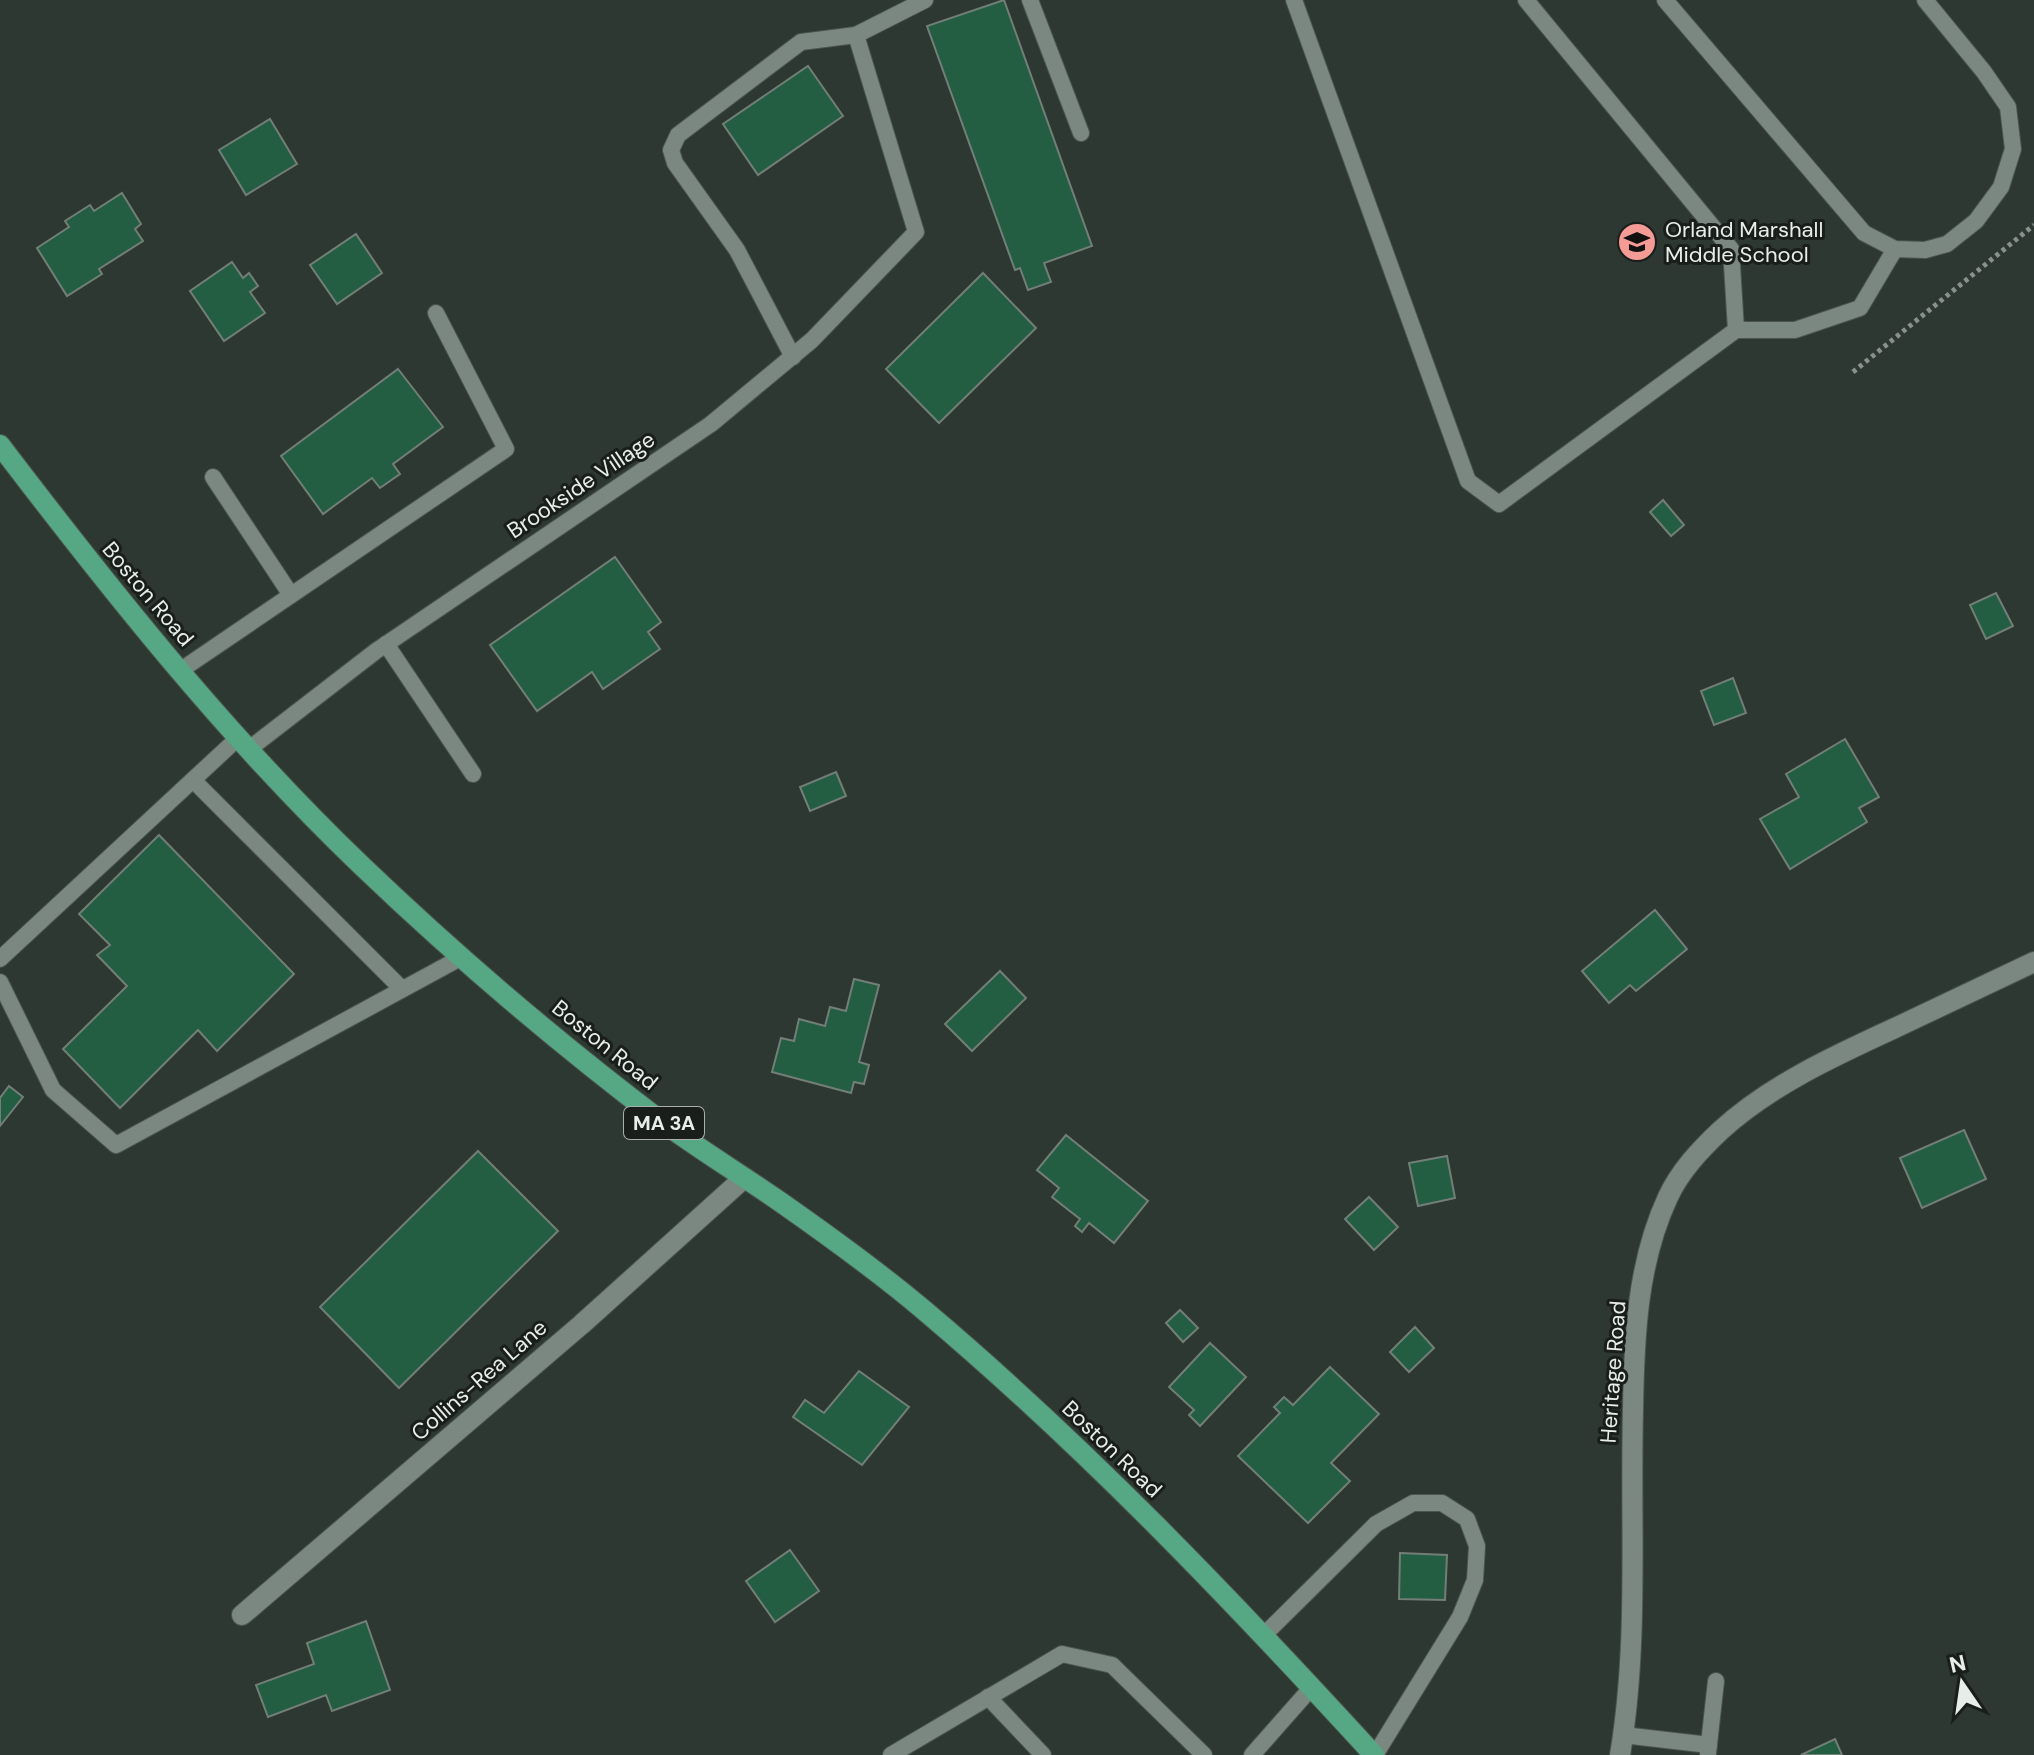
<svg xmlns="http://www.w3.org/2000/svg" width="2034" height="1755" font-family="'DM Sans',sans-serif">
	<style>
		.building { fill: #235e42; stroke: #727e77; stroke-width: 2 }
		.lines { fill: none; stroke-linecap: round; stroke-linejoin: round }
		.service-casing { stroke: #4c5550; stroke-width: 18 }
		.minor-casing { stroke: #4c5550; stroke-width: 22 }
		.primary-casing { stroke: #4c5550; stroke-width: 22 }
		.path { stroke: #88918c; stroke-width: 5; stroke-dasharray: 4 4; stroke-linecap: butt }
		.service { stroke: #7b8881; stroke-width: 16 }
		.minor { stroke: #7b8881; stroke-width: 20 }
		.primary { stroke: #56a783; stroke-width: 20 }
		.labels { text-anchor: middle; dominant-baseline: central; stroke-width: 6; stroke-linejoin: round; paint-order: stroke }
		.shield { fill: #191e1b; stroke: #a9b0ac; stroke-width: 2 }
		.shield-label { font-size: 20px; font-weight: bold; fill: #e7eeea }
		.poi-label { font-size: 22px; fill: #e7eeea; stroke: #191e1b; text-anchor: start }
		.street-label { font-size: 22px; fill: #e7eeea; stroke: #191e1b }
	</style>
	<rect width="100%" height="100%" fill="#2d3832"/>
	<g class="building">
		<path d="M 1004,0 L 1092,246 L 1044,263 L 1051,282 L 1028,290 L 1020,268 L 1015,270 L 927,26 Z"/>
		<path d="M 808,66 L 843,116 L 758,175 L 723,124 Z"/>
		<path d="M 270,119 L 297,164 L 246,195 L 219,150 Z"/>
		<path d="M 122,193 L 141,224 L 135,229 L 143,241 L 99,269 L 102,274 L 67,296 L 37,248 L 69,227 L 65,221 L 90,205 L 94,211 Z"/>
		<path d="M 356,234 L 382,273 L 337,304 L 310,265 Z"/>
		<path d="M 232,262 L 243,278 L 249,273 L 258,286 L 250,292 L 265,313 L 224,341 L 190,291 Z"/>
		<path d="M 983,273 L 1036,328 L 939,423 L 886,369 Z"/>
		<path d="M 398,369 L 443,427 L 393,464 L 400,474 L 380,488 L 372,478 L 323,514 L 281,456 Z"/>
		<path d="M 1663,500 L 1684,525 L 1671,536 L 1650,512 Z"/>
		<path d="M 615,557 L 661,622 L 648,632 L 660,649 L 603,689 L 592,672 L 537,711 L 490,645 Z"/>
		<path d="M 1996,593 L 2013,626 L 1986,639 L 1970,605 Z"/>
		<path d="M 1733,678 L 1746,713 L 1714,725 L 1701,691 Z"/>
		<path d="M 1845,739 L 1879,797 L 1859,808 L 1867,822 L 1790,869 L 1760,819 L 1799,797 L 1786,774 Z"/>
		<path d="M 836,772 L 846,796 L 810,811 L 800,787 Z"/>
		<path d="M 159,835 L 294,974 L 217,1051 L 198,1030 L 120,1108 L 63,1049 L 127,986 L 97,955 L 110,945 L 79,914 Z"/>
		<path d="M 1655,910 L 1687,949 L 1636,991 L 1630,985 L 1609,1003 L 1582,971 Z"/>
		<path d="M 1000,971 L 1026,998 L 972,1051 L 945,1024 Z"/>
		<path d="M 854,979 L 879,985 L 859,1062 L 869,1065 L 864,1084 L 854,1082 L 851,1093 L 772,1072 L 781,1038 L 794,1041 L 799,1019 L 825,1026 L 830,1007 L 846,1011 Z"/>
		<path d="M 9,1086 L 23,1097 L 0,1126 L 0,1098 Z"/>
		<path d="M 1964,1130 L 1986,1179 L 1922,1208 L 1900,1158 Z"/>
		<path d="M 1066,1135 L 1148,1201 L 1114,1243 L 1089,1223 L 1082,1232 L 1075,1226 L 1080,1219 L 1052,1197 L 1059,1188 L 1037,1170 Z"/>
		<path d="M 478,1151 L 558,1231 L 399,1388 L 320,1307 Z"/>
		<path d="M 1447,1156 L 1455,1198 L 1418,1206 L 1409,1163 Z"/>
		<path d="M 1369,1197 L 1398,1227 L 1374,1250 L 1345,1219 Z"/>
		<path d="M 1180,1310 L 1198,1328 L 1183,1342 L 1166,1323 Z"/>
		<path d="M 1415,1327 L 1434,1348 L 1409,1372 L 1390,1352 Z"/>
		<path d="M 1210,1343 L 1246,1377 L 1200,1426 L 1189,1415 L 1194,1410 L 1169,1387 Z"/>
		<path d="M 1330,1367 L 1379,1414 L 1331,1463 L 1350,1481 L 1308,1523 L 1238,1456 L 1280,1413 L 1274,1407 L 1284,1397 L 1293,1405 Z"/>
		<path d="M 859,1371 L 909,1407 L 862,1465 L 793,1417 L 805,1400 L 824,1413 Z"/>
		<path d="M 790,1550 L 819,1591 L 775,1622 L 746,1581 Z"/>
		<path d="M 1400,1553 L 1447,1555 L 1445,1600 L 1399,1599 Z"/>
		<path d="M 366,1621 L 390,1690 L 332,1711 L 326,1695 L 268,1717 L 256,1685 L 314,1664 L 307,1643 Z"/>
		<path d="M 1835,1739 L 1842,1755 L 1801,1755 Z"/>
	</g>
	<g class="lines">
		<g class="service-casing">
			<g id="service">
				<path d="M 1030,0 L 1081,133"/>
				<path d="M 1294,0 L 1468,481 L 1499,504 L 1736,330 L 1731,249 L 1526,0"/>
				<path d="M 1665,0 L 1864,233 L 1895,249 L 1925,250 L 1947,244 L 1976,221 L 2001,187 L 2013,149 L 2008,107 L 1984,72 L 1925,0"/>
				<path d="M 1736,330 L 1795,330 L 1860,308 L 1895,249"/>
				<path d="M 793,357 L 737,250 L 675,163 L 671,150 L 678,135 L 801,42 L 856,35"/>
				<path d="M 213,477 L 291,595"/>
				<path d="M 386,644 L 473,774"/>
				<path d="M 181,670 L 506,449 L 436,313"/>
				<path d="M 249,749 L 376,651 L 711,424 L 812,340 L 916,232 L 856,35 L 925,0"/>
				<path d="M 193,780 L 402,989"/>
				<path d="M 0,959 L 238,738"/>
				<path d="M 0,982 L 53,1090 L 116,1145 L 462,957"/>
				<path d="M 1263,1636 L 1376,1524 L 1413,1503 L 1442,1503 L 1467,1519 L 1477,1546 L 1475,1580 L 1460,1617 L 1375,1755"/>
				<path d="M 988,1697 L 1043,1755"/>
				<path d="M 1623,1735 L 1709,1745"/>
				<path d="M 1708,1753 L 1716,1681"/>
				<path d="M 891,1755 L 1062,1654 L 1112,1665 L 1204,1755"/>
				<path d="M 1252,1755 L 1312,1687"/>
			</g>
		</g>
		<g class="minor-casing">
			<g id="minor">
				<path d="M 242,1615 L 582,1324 L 744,1178"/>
				<path d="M 1620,1755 C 1639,1642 1630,1525 1633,1410 C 1634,1339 1637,1263 1668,1197 C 1680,1171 1700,1150 1720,1131 C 1770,1085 1836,1055 1897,1027 C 1943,1005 1988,984 2034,962"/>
			</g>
		</g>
		<g class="primary-casing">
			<path id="primary" d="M 0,445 C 112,592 228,738 362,866 C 456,956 557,1042 661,1121 C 699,1149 740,1174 779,1201 C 829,1236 879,1272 925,1311 C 1086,1447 1232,1600 1374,1755"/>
		</g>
		<path class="path" d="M 1853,372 L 2034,225"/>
		<use href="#service" class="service"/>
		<use href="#minor" class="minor"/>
		<use href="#primary" class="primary"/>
	</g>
	<defs>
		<g id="school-disc" transform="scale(2)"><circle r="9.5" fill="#f59b96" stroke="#191e1b"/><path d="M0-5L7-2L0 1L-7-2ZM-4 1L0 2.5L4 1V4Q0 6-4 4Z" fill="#111"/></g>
	</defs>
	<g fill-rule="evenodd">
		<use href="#school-disc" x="1637" y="242"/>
	</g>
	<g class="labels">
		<rect class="shield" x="624" y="1107" width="80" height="32" rx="6"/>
		<g class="shield-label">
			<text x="664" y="1123">MA 3A</text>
		</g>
		<g class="poi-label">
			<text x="1665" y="229">Orland Marshall<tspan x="1665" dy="25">Middle School</tspan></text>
		</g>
		<g class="street-label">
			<text transform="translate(581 485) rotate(-34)">Brookside Village</text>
			<text transform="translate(148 594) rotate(50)">Boston Road</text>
			<text transform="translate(605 1045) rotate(39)">Boston Road</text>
			<text transform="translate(1613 1372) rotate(-86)">Heritage Road</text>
			<text transform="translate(479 1380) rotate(-41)">Collins-Rea Lane</text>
			<text transform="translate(1112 1449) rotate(44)">Boston Road</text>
		</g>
	</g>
	<g transform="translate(1962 1683) rotate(347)" stroke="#191e1b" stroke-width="6" paint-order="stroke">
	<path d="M0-6L14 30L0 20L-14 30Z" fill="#e7eeea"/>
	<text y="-12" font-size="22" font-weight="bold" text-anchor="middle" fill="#e7eeea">N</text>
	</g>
</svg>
